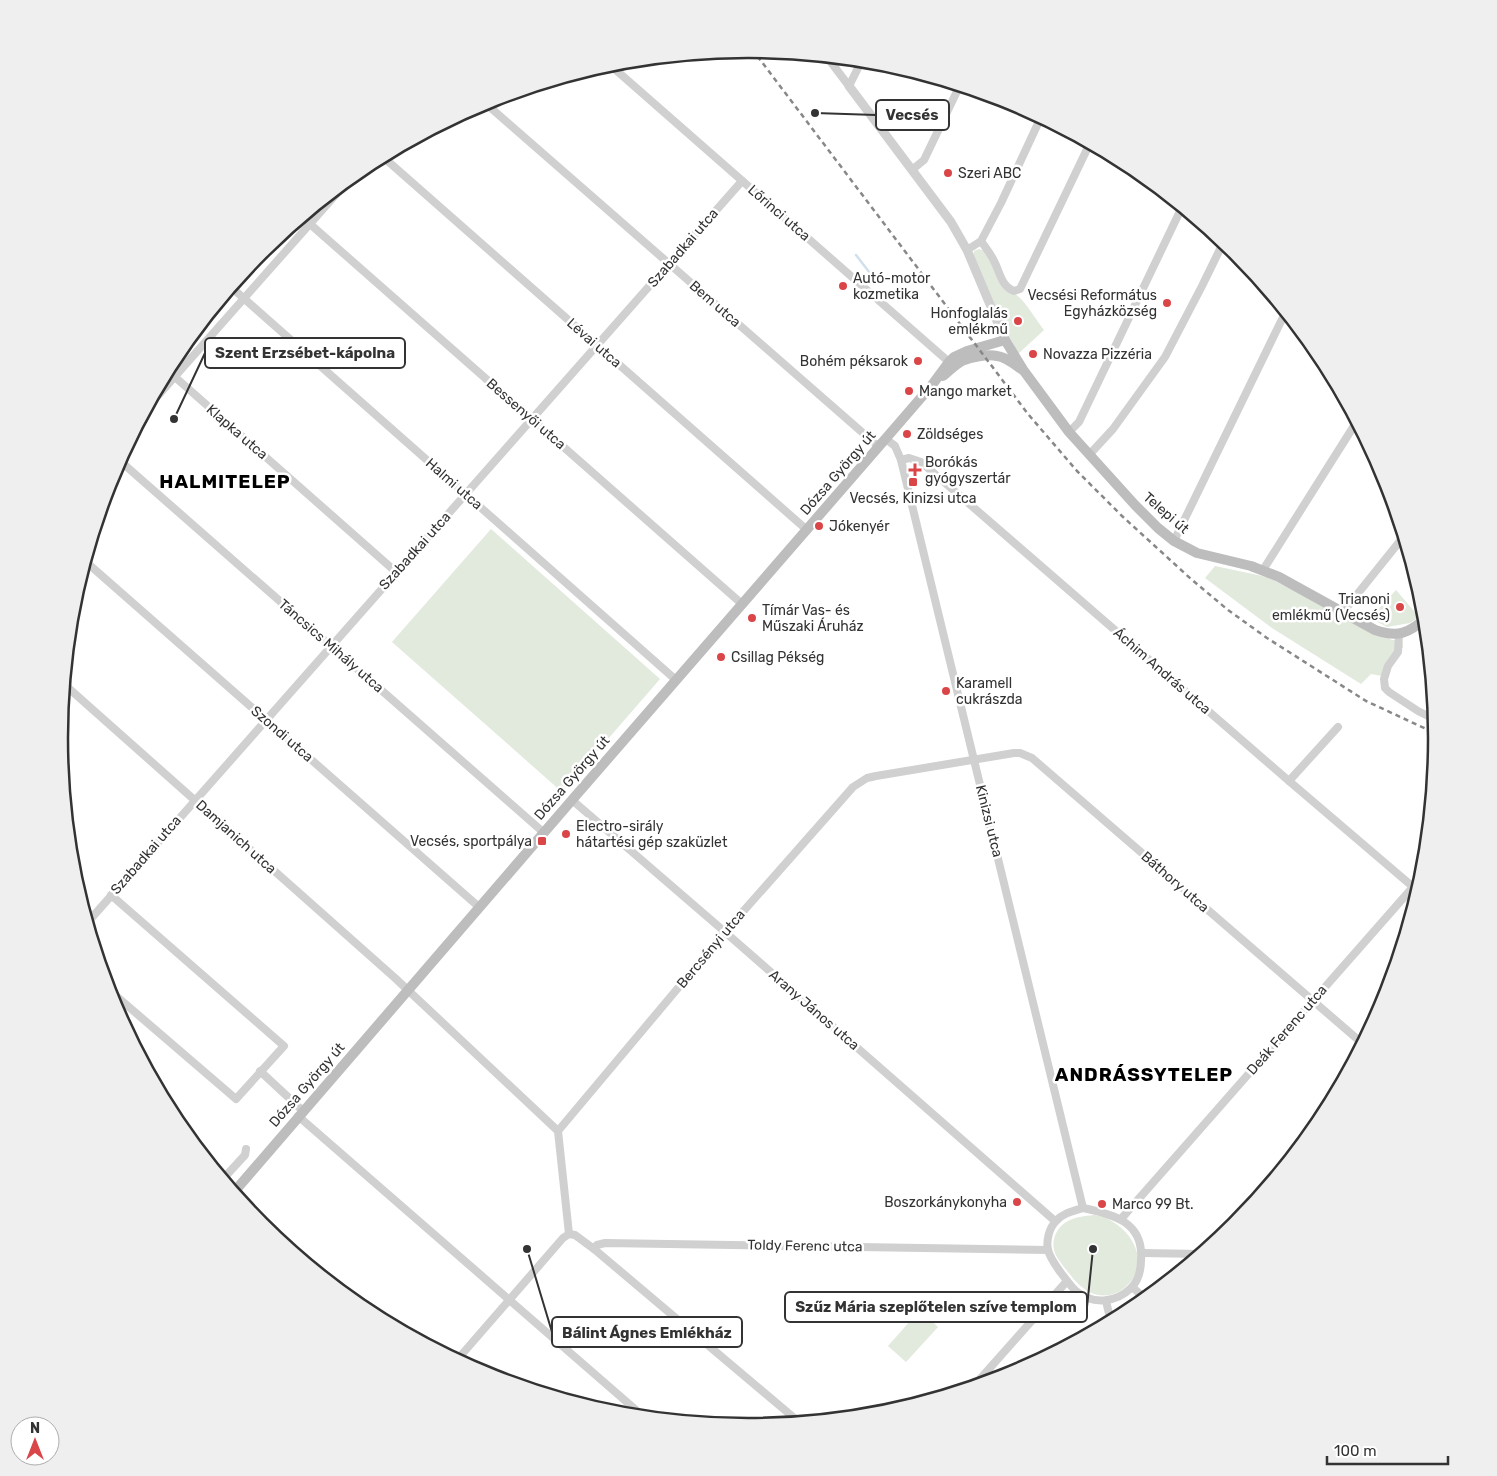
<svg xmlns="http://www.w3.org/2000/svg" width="1497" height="1476" font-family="Rubik,sans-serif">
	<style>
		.green { fill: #e2e9dd }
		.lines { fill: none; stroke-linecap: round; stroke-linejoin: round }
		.stream { stroke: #d1e0ec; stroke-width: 2.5 }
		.minor { stroke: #d0d0d0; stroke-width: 8 }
		.tertiary { stroke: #d0d0d0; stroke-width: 9 }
		.secondary { stroke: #bdbdbd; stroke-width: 10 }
		.rail { stroke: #888; stroke-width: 2.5; stroke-dasharray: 5 4; stroke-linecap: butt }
		.poi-dot { fill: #da4548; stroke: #fff; stroke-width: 2 }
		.labels { text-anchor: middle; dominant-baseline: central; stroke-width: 5; stroke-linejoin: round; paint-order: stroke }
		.poi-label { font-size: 14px; fill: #333; stroke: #fff; text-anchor: start }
		.street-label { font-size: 14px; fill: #333; stroke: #fff }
		.district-label { font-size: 19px; font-weight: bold; letter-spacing: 1px; fill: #000; stroke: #fff }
		.rim { fill: none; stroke: #333; stroke-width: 2.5 }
		.leader { fill: none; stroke: #333; stroke-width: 2 }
		.callout-dot { fill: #333; stroke: #fff; stroke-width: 2 }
		.callout { fill: #fff; stroke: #333; stroke-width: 2 }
		.callout-label { font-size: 15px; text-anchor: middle; font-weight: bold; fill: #333 }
	</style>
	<rect width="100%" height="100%" fill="#fff"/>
	<g class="green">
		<path d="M 979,249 C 992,252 994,271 999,281 C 1004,291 1013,291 1020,298 C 1029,307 1036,320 1044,330 L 1018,354 L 998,315 L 973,256 L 974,251 Z"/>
		<path d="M 491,529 L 660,679 L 562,792 L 392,642 Z"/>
		<path d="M 1215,566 L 1267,577 L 1392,640 L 1402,640 L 1403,647 L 1382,676 L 1371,674 L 1361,684 L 1272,628 L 1205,578 Z"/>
		<path d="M 1396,590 L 1419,617 L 1410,623 L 1387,627 L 1370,618 Z"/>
		<path d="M 1094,1215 C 1098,1216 1104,1216 1108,1219 C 1136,1233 1151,1267 1123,1289 C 1115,1295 1104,1297 1094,1294 C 1084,1291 1074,1280 1068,1272 C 1064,1267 1060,1262 1057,1257 C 1049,1244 1055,1228 1068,1221 C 1075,1217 1085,1216 1094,1215 Z"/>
		<path d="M 920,1310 L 938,1327 L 906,1362 L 888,1346 Z"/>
	</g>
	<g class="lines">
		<path class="stream" d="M 856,255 L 873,277"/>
		<g class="minor">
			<path d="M 827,57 L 849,86 L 862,60"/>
			<path d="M 609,64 L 949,362"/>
			<path d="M 484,102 L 879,447"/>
			<path d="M 382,156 L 807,530"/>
			<path d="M 913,169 L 924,160 L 960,85"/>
			<path d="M 310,224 L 742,604"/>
			<path d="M 981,241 C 985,247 991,254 994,261 C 1000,272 1001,286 1014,291 L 1020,289 L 1090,143"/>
			<path d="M 967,250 L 981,241 L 1001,203 L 1041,117"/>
			<path d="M 231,287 L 676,680"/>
			<path d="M 167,370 L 396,572"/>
			<path d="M 147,408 L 354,174"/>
			<path d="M 1069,432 L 1079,422 L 1182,207"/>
			<path d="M 886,439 L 895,446 L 901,460 L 1083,1208"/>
			<path d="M 1089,455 L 1113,429 L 1165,357 L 1202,286 L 1224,241"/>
			<path d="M 119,460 L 543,832"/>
			<path d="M 901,460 L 909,458 L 921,462 L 1289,781 L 1419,892"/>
			<path d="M 1174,541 L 1286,311"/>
			<path d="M 85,561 L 479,907"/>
			<path d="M 1263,570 L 1357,421"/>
			<path d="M 1343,612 L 1404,536"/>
			<path d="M 1399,634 L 1398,652 L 1388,666 L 1384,679 L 1385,688 L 1389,692 L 1418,711 L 1436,720"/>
			<path d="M 65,685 L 395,978 L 558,1131"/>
			<path d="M 1289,781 L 1338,727"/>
			<path d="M 572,800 L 725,932 L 1055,1221"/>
			<path d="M 88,922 L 742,181"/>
			<path d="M 108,989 L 236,1099 L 284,1046 L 111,895"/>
			<path d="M 260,1071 L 303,1111"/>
			<path d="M 298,1116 L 644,1417"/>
			<path d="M 223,1179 L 245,1155 L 246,1149"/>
			<path d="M 226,1183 L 235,1191"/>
			<path d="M 1083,1208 C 1113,1214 1144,1222 1141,1260 C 1141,1270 1138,1281 1131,1288 C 1116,1303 1092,1305 1076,1291 C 1070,1286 1066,1279 1061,1273 C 1056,1266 1050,1258 1048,1250 C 1046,1241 1049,1228 1056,1221 C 1063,1213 1073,1211 1083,1208 Z"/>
			<path d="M 1121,1219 L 1413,887"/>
			<path d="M 569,1234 L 558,1131 L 725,932 L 853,787 L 867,778 L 876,776 L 1014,753 L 1020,753 L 1032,758 L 1363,1044"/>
			<path d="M 569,1234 L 575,1235 L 594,1249 L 799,1422"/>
			<path d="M 594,1249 L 597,1245 L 605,1243 L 1048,1250"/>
			<path d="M 1142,1253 L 1201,1254"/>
			<path d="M 1132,1287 L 1146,1299"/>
			<path d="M 1106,1301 L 1111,1322"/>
			<path d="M 457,1360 L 563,1238 L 569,1234"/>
			<path d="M 973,1387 L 1067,1281"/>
		</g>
		<path class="tertiary" d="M 849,86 L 951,222 L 967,250 L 1005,340"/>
		<g class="secondary">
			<path d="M 1005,340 L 1024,371 L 1069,432 L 1135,505 L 1158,528 L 1174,541 L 1197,553 L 1251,566 L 1279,577 L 1375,630 C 1398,638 1409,633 1426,618"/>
			<path d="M 943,376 C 949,371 955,365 962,361 C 971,357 987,354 997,356 C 1006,357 1014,364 1021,369"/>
			<path d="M 234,1192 L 572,800 L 894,429 L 932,385 L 949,362 L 954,357 L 967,351 L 1005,340"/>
		</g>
		<path class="rail" d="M 752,49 L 1028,414 L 1077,471 L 1122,516 L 1191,579 L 1228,610 L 1267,638 L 1366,701 L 1437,734"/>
	</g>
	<g class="poi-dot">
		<circle cx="948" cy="173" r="5"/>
		<circle cx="843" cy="286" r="5"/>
		<circle cx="1167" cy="303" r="5"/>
		<circle cx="1018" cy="321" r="5"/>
		<circle cx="1033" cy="354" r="5"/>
		<circle cx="918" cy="361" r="5"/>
		<circle cx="909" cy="391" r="5"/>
		<circle cx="907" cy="434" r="5"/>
		<path d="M912.5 462.5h5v5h5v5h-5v5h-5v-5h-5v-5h5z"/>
		<rect x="908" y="477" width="10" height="10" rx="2.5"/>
		<circle cx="819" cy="526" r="5"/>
		<circle cx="1400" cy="607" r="5"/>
		<circle cx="752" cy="618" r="5"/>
		<circle cx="721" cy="657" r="5"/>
		<circle cx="946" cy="691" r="5"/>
		<circle cx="566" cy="834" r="5"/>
		<rect x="537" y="836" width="10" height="10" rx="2.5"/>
		<circle cx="1017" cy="1202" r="5"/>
		<circle cx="1102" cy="1204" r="5"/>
	</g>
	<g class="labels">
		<g class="poi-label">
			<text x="958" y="173">Szeri ABC</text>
			<text x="853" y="278">Autó-motor<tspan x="853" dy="16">kozmetika</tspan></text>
			<text x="1157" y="295" text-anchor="end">Vecsési Református<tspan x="1157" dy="16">Egyházközség</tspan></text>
			<text x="1008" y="313" text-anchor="end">Honfoglalás<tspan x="1008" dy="16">emlékmű</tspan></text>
			<text x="1043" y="354">Novazza Pizzéria</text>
			<text x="908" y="361" text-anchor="end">Bohém péksarok</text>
			<text x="919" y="391">Mango market</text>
			<text x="917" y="434">Zöldséges</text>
			<text x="925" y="462">Borókás<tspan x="925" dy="16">gyógyszertár</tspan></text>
			<text x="913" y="498" text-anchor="middle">Vecsés, Kinizsi utca</text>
			<text x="829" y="526">Jókenyér</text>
			<text x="1390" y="599" text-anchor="end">Trianoni<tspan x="1390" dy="16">emlékmű (Vecsés)</tspan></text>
			<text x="762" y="610">Tímár Vas- és<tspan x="762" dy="16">Műszaki Áruház</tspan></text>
			<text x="731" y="657">Csillag Pékség</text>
			<text x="956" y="683">Karamell<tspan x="956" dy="16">cukrászda</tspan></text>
			<text x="576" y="826">Electro-sirály<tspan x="576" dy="16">hátartési gép szaküzlet</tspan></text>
			<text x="532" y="841" text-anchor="end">Vecsés, sportpálya</text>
			<text x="1007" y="1202" text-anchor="end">Boszorkánykonyha</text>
			<text x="1112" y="1204">Marco 99 Bt.</text>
		</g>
		<g class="street-label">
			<text transform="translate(779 213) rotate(41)">Lőrinci utca</text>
			<text transform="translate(683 248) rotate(-49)">Szabadkai utca</text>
			<text transform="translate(715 304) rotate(41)">Bem utca</text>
			<text transform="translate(594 343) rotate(41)">Lévai utca</text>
			<text transform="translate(526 414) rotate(41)">Bessenyői utca</text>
			<text transform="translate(237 432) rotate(41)">Klapka utca</text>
			<text transform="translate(838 473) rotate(-49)">Dózsa György út</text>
			<text transform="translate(454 484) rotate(41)">Halmi utca</text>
			<text transform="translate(1166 513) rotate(41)">Telepi út</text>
			<text transform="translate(415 551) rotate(-48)">Szabadkai utca</text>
			<text transform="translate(331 646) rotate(41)">Táncsics Mihály utca</text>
			<text transform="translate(1162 671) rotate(41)">Áchim András utca</text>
			<text transform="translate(282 734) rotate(41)">Szondi utca</text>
			<text transform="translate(572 778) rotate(-49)">Dózsa György út</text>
			<text transform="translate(989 821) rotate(76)">Kinizsi utca</text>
			<text transform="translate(236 837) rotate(42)">Damjanich utca</text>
			<text transform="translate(146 855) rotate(-49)">Szabadkai utca</text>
			<text transform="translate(1175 882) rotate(41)">Báthory utca</text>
			<text transform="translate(711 949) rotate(-50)">Bercsényi utca</text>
			<text transform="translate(814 1010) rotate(41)">Arany János utca</text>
			<text transform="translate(1287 1030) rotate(-49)">Deák Ferenc utca</text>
			<text transform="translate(307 1085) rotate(-49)">Dózsa György út</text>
			<text transform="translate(805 1246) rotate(1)">Toldy Ferenc utca</text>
		</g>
		<g class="district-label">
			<text x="225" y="481">HALMITELEP</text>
			<text x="1144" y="1074">ANDRÁSSYTELEP</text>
		</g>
	</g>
	<path d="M0 0H1497V1476H0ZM68 738a680 680 0 1 1 1360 0a680 680 0 1 1-1360 0Z" fill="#efefef" fill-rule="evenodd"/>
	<path class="rim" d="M68 738a680 680 0 1 1 1360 0a680 680 0 1 1-1360 0Z"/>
	<path class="leader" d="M815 113L876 115M174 419L205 353M1093 1249L1087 1307M527 1249L552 1332"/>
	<g class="callout-dot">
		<circle cx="815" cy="113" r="5"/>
		<circle cx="174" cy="419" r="5"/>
		<circle cx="1093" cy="1249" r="5"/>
		<circle cx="527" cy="1249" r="5"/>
	</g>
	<g class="callout">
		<rect x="876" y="100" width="73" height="30" rx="5"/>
		<rect x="205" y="338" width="200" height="30" rx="5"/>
		<rect x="785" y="1292" width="302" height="30" rx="5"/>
		<rect x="552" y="1317" width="190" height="30" rx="5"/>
	</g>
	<g class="callout-label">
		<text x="912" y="120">Vecsés</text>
		<text x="305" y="358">Szent Erzsébet-kápolna</text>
		<text x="936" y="1312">Szűz Mária szeplőtelen szíve templom</text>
		<text x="647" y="1338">Bálint Ágnes Emlékház</text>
	</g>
	<g transform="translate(35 1441)"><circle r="24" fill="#ffffff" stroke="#adadad"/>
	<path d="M0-4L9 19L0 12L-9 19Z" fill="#da4548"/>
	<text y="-8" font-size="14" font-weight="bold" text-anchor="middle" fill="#333333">N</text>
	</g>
	<path d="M1327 1456v8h121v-8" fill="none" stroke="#333333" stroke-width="2.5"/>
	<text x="1334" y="1456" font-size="15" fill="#333333" stroke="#ffffff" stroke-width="4" paint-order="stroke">100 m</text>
</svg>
